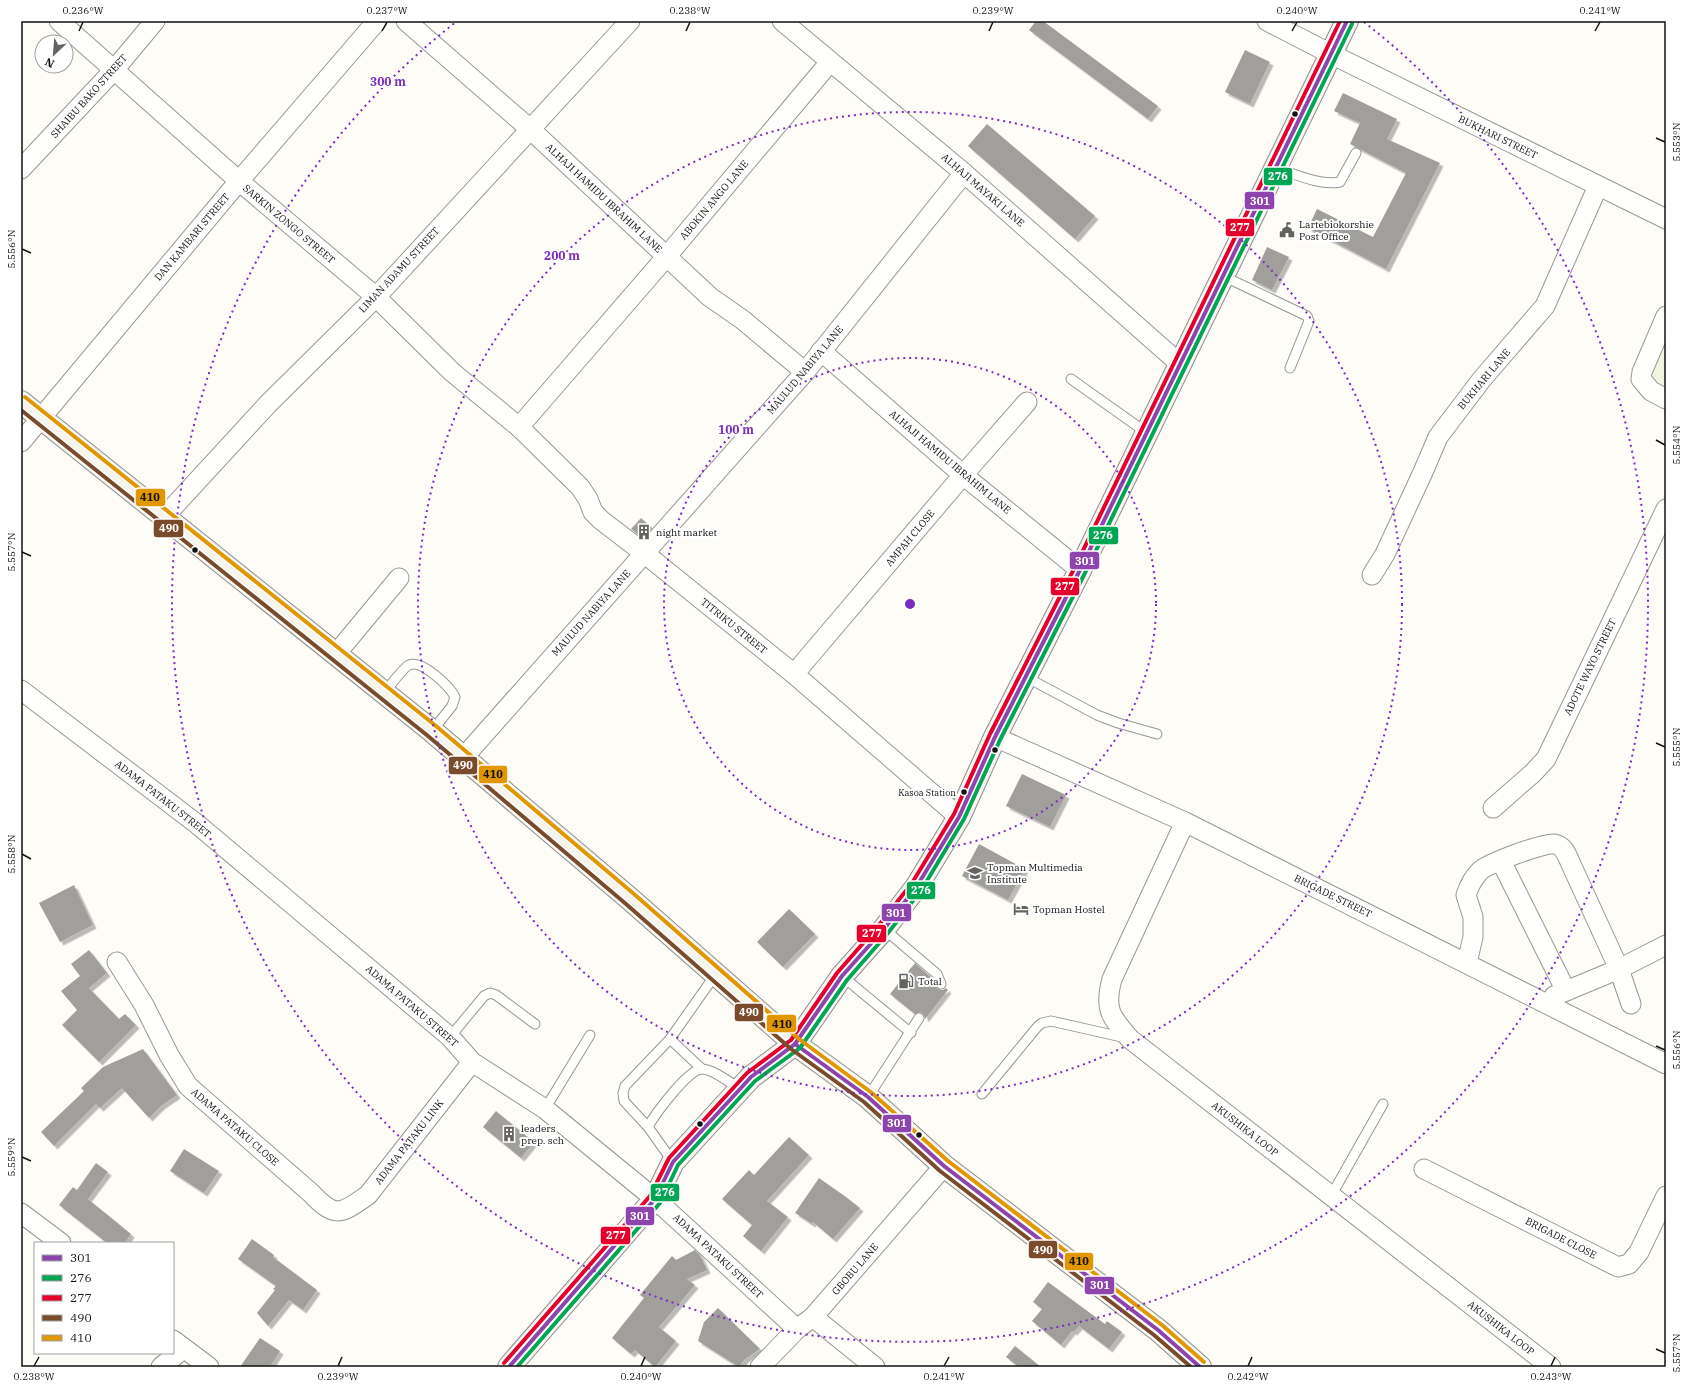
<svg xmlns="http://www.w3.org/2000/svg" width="1687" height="1388" font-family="'IBM Plex Serif',serif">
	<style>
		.pitch { fill: #f0f6e1 }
		.building { fill: #a19f9c; filter: url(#shadow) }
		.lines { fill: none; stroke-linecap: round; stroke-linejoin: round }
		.service-casing { stroke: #979795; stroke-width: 11 }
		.minor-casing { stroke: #979795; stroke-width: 21 }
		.secondary-casing { stroke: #8e8d8b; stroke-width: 24 }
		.service { stroke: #fffffe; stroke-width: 9 }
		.minor { stroke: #fffffe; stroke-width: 19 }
		.secondary { stroke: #f6f4eb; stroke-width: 22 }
		.bus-1-casing { stroke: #fff; stroke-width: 7 }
		.bus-2-casing { stroke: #fff; stroke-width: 7 }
		.bus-3-casing { stroke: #fff; stroke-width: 7 }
		.bus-4-casing { stroke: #fff; stroke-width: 7 }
		.bus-5-casing { stroke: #fff; stroke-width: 7 }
		.bus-1 { stroke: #8e44ad; stroke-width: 4 }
		.bus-2 { stroke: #00a651; stroke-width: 4 }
		.bus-3 { stroke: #e4002b; stroke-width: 4 }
		.bus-4 { stroke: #7a4b2a; stroke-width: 4 }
		.bus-5 { stroke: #e09702; stroke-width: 4 }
		.ticks { fill: none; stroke: #111; stroke-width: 1.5 }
		.ring { fill: none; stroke: #7b2cbf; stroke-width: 2; stroke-dasharray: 2 4 }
		.bus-dot { fill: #111; stroke: #fff; stroke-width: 1.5 }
		.labels { text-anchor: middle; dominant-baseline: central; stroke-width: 4; stroke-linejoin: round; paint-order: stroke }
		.bus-label { font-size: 9px; fill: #111; stroke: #fff; text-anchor: end }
		.street-label { font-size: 10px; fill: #111; stroke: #fff }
		.poi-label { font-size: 10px; fill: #111; stroke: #fff; text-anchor: start }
		.centre { fill: #7b2cbf; stroke: #fff; stroke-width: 2 }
		.ring-label { font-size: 12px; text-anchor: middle; font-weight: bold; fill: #7b2cbf; stroke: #fff; stroke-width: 4; stroke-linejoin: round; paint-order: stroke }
		.line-badge { stroke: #fff; stroke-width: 1.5 }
		.badge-label { font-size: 11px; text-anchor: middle; font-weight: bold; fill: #fff }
		.pale-badge-label { font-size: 11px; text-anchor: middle; font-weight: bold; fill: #111 }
		.neatline { fill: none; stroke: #111; stroke-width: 1.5 }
		.ticks-label { font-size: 10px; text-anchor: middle; fill: #111 }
	</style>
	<defs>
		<filter id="shadow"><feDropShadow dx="3.5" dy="3.5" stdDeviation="0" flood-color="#0004"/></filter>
	</defs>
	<rect width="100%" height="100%" fill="#fdfcf7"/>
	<path class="pitch" d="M 1666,346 L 1666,389 L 1649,380 Z"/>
	<g class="building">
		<path d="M 1036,21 L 1043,21 L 1158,106 L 1148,119 L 1029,30 Z"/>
		<path d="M 1245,50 L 1270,62 L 1250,104 L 1225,92 Z"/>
		<path d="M 1343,93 L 1397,119 L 1387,139 L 1440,163 L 1386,269 L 1308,228 L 1317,209 L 1373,237 L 1406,173 L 1350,144 L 1360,123 L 1334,111 Z"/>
		<path d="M 987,124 L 1095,216 L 1075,239 L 968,146 Z"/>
		<path d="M 1267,247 L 1289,257 L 1272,290 L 1252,280 Z"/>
		<path d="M 641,518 L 652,528 L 643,538 L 631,529 Z"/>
		<path d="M 1022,774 L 1066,795 L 1050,827 L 1006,806 Z"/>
		<path d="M 979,844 L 1025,869 L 1008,900 L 962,876 Z"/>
		<path d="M 74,885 L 93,925 L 60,942 L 39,903 Z"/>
		<path d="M 789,909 L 815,934 L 783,967 L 757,942 Z"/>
		<path d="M 89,950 L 107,973 L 89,988 L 119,1019 L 125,1014 L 136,1025 L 99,1062 L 62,1025 L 77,1010 L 61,991 L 80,976 L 71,964 Z"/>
		<path d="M 915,963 L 932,978 L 938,989 L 943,990 L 946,988 L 948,990 L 925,1019 L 923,1013 L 919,1012 L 915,1014 L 890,994 Z"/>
		<path d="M 143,1049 L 177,1095 L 161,1106 L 149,1118 L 122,1088 L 100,1108 L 96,1104 L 54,1146 L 41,1132 L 84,1091 L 81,1088 L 103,1067 Z"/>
		<path d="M 496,1111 L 534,1142 L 521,1158 L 483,1127 Z"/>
		<path d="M 789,1137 L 809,1155 L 767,1201 L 788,1217 L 761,1251 L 743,1236 L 752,1225 L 722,1199 L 749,1170 L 754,1175 Z"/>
		<path d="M 184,1149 L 219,1171 L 204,1193 L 170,1171 Z"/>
		<path d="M 96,1163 L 108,1172 L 88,1199 L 131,1234 L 125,1243 L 107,1243 L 59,1205 L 73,1187 L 77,1190 Z"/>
		<path d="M 819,1178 L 846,1197 L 860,1208 L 833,1239 L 813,1222 L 812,1224 L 795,1213 Z"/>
		<path d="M 252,1239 L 274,1255 L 273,1257 L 317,1290 L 303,1310 L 289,1300 L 268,1326 L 257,1313 L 275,1290 L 273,1289 L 276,1286 L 238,1259 Z"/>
		<path d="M 695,1250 L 700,1255 L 707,1270 L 687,1279 L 695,1285 L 659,1327 L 676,1341 L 655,1367 L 635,1350 L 631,1354 L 612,1338 L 644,1298 L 640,1295 L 672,1256 L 676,1260 Z"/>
		<path d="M 1048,1282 L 1105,1324 L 1107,1321 L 1122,1332 L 1109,1349 L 1079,1326 L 1074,1332 L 1072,1331 L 1061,1345 L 1032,1321 L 1042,1309 L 1033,1302 Z"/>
		<path d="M 718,1308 L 760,1349 L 745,1359 L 739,1367 L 698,1341 L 704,1322 Z"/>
		<path d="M 260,1338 L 280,1351 L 270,1367 L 240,1367 Z"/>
		<path d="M 1015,1346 L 1041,1367 L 1019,1367 L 1006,1357 Z"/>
	</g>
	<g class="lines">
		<g class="service-casing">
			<g id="service">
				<path d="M 1276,168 C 1295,174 1320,186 1340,182 L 1356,153"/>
				<path d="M 1223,276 L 1307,316 L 1309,321 L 1290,368"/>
				<path d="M 1071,379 L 1147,433"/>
				<path d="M 1026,677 L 1097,715 L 1118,723 L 1157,734"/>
				<path d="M 384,693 C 389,687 404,667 409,665 C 422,659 450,687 455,697 L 452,706 L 432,731"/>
				<path d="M 884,929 L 937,974 L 941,984"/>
				<path d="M 842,976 L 911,1033"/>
				<path d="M 450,1037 L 484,996 L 490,993 L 496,995 L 535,1024"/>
				<path d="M 670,1039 L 702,1069"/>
				<path d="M 982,1094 L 1038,1026 L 1042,1023 L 1051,1021 L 1126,1038"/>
				<path d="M 868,1097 L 919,1018"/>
				<path d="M 545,1109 L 590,1035"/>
				<path d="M 648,1127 L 624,1101 L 623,1093 L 625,1086 L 670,1039 L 715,975"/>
				<path d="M 673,1162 L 648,1127 C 655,1114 687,1071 701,1069 C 711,1068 731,1083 740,1089"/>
				<path d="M 1331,1196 L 1383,1104"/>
			</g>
		</g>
		<g class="minor-casing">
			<g id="minor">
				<path d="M 59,21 L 239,181 L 376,297 L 452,372 L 519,427 L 580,487 L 588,499 L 593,512 L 601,520 L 644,553 L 794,674 L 959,817"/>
				<path d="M 406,21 L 530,129 L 710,297 L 743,320 L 805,372"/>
				<path d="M 782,21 L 964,173 L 1180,364"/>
				<path d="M 1267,21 L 1331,54 L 1666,219"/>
				<path d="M 21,169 L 114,70 L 155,21"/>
				<path d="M 1666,316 L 1642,372 L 1641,379 L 1651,391 L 1666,399"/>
				<path d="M 821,351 L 963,475 L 1080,570"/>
				<path d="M 519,427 L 667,256 L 830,62"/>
				<path d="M 21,442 L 239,181 L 377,21"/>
				<path d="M 164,517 L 268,404 L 376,297 L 630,21"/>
				<path d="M 1372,575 L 1385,554 L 1423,472 L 1438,437 L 1482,379 L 1545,306 L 1598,186"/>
				<path d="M 336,654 L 399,578"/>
				<path d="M 794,674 L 963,475 L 1027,402"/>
				<path d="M 21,690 L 197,824 L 450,1037 L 472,1062 L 545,1109 L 655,1199 L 797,1329"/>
				<path d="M 995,737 L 1185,822 L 1666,1064"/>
				<path d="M 463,758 L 805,372 L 964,173"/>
				<path d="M 1493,808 L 1533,773 L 1546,759 L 1666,509"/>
				<path d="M 1185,822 L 1112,979 C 1104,1009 1110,1016 1130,1039 L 1551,1367"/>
				<path d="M 1501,861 L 1566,991"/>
				<path d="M 117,962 L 144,1005 L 169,1055 L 188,1086 L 311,1193 C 336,1220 342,1213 368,1195 L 472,1062"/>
				<path d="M 1467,963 L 1473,937 L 1473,917 L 1466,895 C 1469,886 1473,878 1480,871 C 1486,864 1545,842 1555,844 C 1564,846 1567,855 1570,862 L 1619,969 L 1631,1004"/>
				<path d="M 1554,996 L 1619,969 L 1666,945"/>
				<path d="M 1424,1169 L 1618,1267 L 1629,1264 L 1639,1252 L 1666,1196"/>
				<path d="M 21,1213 L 61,1243"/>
				<path d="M 813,1317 L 875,1367"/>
				<path d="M 173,1340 L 209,1367"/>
				<path d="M 161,1367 L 183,1349"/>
				<path d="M 760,1367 L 797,1329 L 813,1317 L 944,1166"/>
			</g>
		</g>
		<g class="secondary-casing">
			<g id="secondary">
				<path d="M 21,402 L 432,731 L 630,899 L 795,1044 L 868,1097 L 944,1166 L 1158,1330 L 1200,1367"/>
				<path d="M 509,1367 L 655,1199 L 673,1162 L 751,1077 L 795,1044 L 842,976 L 884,929 L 917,886 L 959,817 L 995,737 L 1080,570 L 1347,21"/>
			</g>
		</g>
		<use href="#service" class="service"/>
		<use href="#minor" class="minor"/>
		<use href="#secondary" class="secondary"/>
		<g class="bus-1-casing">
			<g id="bus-1">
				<path d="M 795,1044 L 868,1097 L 944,1166 L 1158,1330 L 1200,1367"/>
				<path d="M 509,1367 L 655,1199 L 673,1162 L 751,1077 L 795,1044 L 842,976 L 884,929 L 917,886 L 959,817 L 995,737 L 1080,570 L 1347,21"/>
			</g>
		</g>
		<g class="bus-2-casing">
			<path id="bus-2" d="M 517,1367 L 660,1203 L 678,1165 L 755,1081 L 800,1048 L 847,980 L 888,933 L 922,889 L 964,819 L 1000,740 L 1085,573 L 1352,24"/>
		</g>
		<g class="bus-3-casing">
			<path id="bus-3" d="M 504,1363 L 650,1196 L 669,1158 L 747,1073 L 791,1040 L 837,973 L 879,925 L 912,883 L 954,814 L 990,734 L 1075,567 L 1340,21"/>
		</g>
		<g class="bus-4-casing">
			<path id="bus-4" d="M 21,410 L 428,736 L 626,904 L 791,1049 L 864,1102 L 940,1171 L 1154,1335 L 1191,1367"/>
		</g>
		<g class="bus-5-casing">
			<path id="bus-5" d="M 25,397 L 436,726 L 634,894 L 799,1039 L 872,1093 L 948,1161 L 1162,1325 L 1204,1362"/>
		</g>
		<use href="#bus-1" class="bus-1"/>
		<use href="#bus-2" class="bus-2"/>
		<use href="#bus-3" class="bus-3"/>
		<use href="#bus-4" class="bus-4"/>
		<use href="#bus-5" class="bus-5"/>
	</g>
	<path class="ticks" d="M 79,31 L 83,22M 382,31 L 387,22M 686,31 L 690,22M 989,31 L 993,22M 1292,31 L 1297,22M 1595,31 L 1600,22M 1656,138 L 1665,142M 22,249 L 31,253M 1656,440 L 1665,445M 22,552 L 31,556M 1656,743 L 1665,747M 22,854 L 31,859M 1656,1046 L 1665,1050M 22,1157 L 31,1161M 1656,1349 L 1665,1353M 34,1366 L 39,1357M 338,1366 L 342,1357M 641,1366 L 645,1357M 944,1366 L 949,1357M 1248,1366 L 1252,1357M 1551,1366 L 1555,1357"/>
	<g class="ring">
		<circle cx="910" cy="604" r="246"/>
		<circle cx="910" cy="604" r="492"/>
		<path d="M1364 22A738 738 0 1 1 456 22"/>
	</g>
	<defs>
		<g id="civic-bare" transform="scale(1.2)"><path d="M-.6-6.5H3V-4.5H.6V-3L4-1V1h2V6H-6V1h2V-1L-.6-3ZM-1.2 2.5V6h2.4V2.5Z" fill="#646362" stroke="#fff" stroke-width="2.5" paint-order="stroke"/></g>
		<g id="building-bare" transform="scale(1.2)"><path d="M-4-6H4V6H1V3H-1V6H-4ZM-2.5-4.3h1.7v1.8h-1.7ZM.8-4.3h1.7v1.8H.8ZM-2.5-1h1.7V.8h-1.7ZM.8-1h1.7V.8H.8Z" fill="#646362" stroke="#fff" stroke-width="2.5" paint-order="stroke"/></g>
		<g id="school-bare" transform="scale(1.2)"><path d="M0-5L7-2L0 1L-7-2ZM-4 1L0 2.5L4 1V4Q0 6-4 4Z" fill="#646362" stroke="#fff" stroke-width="2.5" paint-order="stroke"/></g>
		<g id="hotel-bare" transform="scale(1.2)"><path d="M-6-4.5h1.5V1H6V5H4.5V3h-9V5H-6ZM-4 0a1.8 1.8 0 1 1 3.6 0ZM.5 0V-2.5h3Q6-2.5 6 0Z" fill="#646362" stroke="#fff" stroke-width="2.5" paint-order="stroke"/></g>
		<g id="fuel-bare" transform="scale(1.2)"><path d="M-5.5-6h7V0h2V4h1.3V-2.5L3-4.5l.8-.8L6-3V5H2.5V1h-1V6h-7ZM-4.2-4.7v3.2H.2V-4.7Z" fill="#646362" stroke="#fff" stroke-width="2.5" paint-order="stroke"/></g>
	</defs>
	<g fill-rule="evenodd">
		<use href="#civic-bare" x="1287" y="230"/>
		<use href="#building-bare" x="644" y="532"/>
		<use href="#school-bare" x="975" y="873"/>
		<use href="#hotel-bare" x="1021" y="909"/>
		<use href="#fuel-bare" x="906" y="981"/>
		<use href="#building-bare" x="509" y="1134"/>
	</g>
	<g class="bus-dot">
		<circle cx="1295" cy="114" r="3.5"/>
		<circle cx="195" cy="550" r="3.5"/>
		<circle cx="995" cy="750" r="3.5"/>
		<circle cx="964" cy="792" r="3.5"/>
		<circle cx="700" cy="1124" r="3.5"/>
		<circle cx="919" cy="1135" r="3.5"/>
	</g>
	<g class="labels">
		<g class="bus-label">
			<text x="956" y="792">Kasoa Station</text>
		</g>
		<g class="street-label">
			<text transform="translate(89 96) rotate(-48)">SHAIBU BAKO STREET</text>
			<text transform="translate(1498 137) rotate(26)">BUKHARI STREET</text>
			<text transform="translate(983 190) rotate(41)">ALHAJI MAYAKI LANE</text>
			<text transform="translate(604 198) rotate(43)">ALHAJI HAMIDU IBRAHIM LANE</text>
			<text transform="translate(714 200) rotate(-50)">ABOKIN ANGO LANE</text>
			<text transform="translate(289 224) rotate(40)">SARKIN ZONGO STREET</text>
			<text transform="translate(192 237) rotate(-50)">DAN KAMBARI STREET</text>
			<text transform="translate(399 270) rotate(-47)">LIMAN ADAMU STREET</text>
			<text transform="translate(805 370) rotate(-50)">MAULUD NABIYA LANE</text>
			<text transform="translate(1484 379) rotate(-50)">BUKHARI LANE</text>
			<text transform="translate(950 462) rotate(40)">ALHAJI HAMIDU IBRAHIM LANE</text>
			<text transform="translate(910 538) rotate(-50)">AMPAH CLOSE</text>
			<text transform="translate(591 613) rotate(-48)">MAULUD NABIYA LANE</text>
			<text transform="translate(734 626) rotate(39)">TITRIKU STREET</text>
			<text transform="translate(1590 667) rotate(-64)">ADOTE WAYO STREET</text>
			<text transform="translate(163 799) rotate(38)">ADAMA PATAKU STREET</text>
			<text transform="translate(1333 896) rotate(26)">BRIGADE STREET</text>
			<text transform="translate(412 1006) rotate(41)">ADAMA PATAKU STREET</text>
			<text transform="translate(235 1127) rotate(41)">ADAMA PATAKU CLOSE</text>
			<text transform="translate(1245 1129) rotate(38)">AKUSHIKA LOOP</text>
			<text transform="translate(409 1142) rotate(-52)">ADAMA PATAKU LINK</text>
			<text transform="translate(1561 1238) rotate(27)">BRIGADE CLOSE</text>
			<text transform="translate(718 1256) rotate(43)">ADAMA PATAKU STREET</text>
			<text transform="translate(855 1269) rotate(-49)">GBOBU LANE</text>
			<text transform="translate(1501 1328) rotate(38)">AKUSHIKA LOOP</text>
		</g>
		<g class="poi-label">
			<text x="1299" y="224">Lartebiokorshie<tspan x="1299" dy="12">Post Office</tspan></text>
			<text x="656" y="532">night market</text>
			<text x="987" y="867">Topman Multimedia<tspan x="987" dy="12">Institute</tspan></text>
			<text x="1033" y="909">Topman Hostel</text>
			<text x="918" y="981">Total</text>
			<text x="521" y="1128">leaders<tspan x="521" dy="12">prep. sch</tspan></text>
		</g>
	</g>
	<circle cx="910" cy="604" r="6" class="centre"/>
	<g class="ring-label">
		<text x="388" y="86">300 m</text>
		<text x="562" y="260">200 m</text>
		<text x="736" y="434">100 m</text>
	</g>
	<g class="line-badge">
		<rect x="1263" y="167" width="30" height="19" rx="4" fill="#00a651"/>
		<rect x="1244" y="191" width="31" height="19" rx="4" fill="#8e44ad"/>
		<rect x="1225" y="218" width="30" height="19" rx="4" fill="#e4002b"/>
		<rect x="135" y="488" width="31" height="19" rx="4" fill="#e09702"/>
		<rect x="153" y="519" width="31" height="19" rx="4" fill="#7a4b2a"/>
		<rect x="1088" y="526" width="31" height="19" rx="4" fill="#00a651"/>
		<rect x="1069" y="551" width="31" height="19" rx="4" fill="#8e44ad"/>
		<rect x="1050" y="577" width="30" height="19" rx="4" fill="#e4002b"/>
		<rect x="448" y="756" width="30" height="19" rx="4" fill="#7a4b2a"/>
		<rect x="478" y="765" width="30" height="19" rx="4" fill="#e09702"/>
		<rect x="906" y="881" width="30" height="19" rx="4" fill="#00a651"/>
		<rect x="881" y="903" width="31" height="19" rx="4" fill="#8e44ad"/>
		<rect x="856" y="924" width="31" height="19" rx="4" fill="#e4002b"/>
		<rect x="734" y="1003" width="30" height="19" rx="4" fill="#7a4b2a"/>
		<rect x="766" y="1014" width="31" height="19" rx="4" fill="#e09702"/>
		<rect x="882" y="1114" width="30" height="19" rx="4" fill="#8e44ad"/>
		<rect x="650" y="1183" width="30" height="19" rx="4" fill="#00a651"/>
		<rect x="625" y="1206" width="30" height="20" rx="4" fill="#8e44ad"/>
		<rect x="600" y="1226" width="31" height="19" rx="4" fill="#e4002b"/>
		<rect x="1028" y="1240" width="30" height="19" rx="4" fill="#7a4b2a"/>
		<rect x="1064" y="1252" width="30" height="19" rx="4" fill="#e09702"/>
		<rect x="1084" y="1276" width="31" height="19" rx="4" fill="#8e44ad"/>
	</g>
	<g class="badge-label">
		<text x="1278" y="180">276</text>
		<text x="1260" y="205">301</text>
		<text x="1240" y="231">277</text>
		<text x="169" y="532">490</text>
		<text x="1103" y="539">276</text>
		<text x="1085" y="565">301</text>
		<text x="1065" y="590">277</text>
		<text x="463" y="769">490</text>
		<text x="921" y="894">276</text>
		<text x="896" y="917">301</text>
		<text x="872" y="937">277</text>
		<text x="749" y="1016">490</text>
		<text x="897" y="1127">301</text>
		<text x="665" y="1196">276</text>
		<text x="640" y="1220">301</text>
		<text x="616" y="1239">277</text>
		<text x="1043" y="1254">490</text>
		<text x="1100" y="1289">301</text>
	</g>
	<g class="pale-badge-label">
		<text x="150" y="501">410</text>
		<text x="493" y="778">410</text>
		<text x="782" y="1028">410</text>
		<text x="1079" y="1265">410</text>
	</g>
	<rect width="1687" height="1388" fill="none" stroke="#ffffff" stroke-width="44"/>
	<rect x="34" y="1242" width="140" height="112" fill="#ffffff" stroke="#a0a0a0"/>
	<rect x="42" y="1255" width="20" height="6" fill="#8e44ad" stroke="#a0a0a0"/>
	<text x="70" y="1262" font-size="12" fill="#111111">301</text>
	<rect x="42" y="1275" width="20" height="6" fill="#00a651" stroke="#a0a0a0"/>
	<text x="70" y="1282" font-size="12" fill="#111111">276</text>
	<rect x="42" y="1295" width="20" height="6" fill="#e4002b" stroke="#a0a0a0"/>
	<text x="70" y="1302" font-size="12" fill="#111111">277</text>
	<rect x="42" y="1315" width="20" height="6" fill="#7a4b2a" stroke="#a0a0a0"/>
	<text x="70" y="1322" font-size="12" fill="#111111">490</text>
	<rect x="42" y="1335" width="20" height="6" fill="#e09702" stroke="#a0a0a0"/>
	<text x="70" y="1342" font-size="12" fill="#111111">410</text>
	<g transform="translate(54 54) rotate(206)"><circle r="19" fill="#ffffff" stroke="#a0a0a0"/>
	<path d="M0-3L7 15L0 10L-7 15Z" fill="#646362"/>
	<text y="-6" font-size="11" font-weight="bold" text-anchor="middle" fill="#111111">N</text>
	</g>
	<rect x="22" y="22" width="1643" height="1344" class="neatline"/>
	<g class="ticks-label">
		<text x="83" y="14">0.236°W</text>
		<text x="387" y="14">0.237°W</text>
		<text x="690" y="14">0.238°W</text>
		<text x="993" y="14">0.239°W</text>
		<text x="1297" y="14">0.240°W</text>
		<text x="1600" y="14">0.241°W</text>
		<text transform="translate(1676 142) rotate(-90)" y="4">5.553°N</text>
		<text transform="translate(11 249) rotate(-90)" y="4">5.556°N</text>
		<text transform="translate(1676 445) rotate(-90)" y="4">5.554°N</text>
		<text transform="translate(11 552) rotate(-90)" y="4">5.557°N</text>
		<text transform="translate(1676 747) rotate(-90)" y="4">5.555°N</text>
		<text transform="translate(11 854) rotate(-90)" y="4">5.558°N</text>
		<text transform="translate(1676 1050) rotate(-90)" y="4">5.556°N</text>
		<text transform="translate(11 1157) rotate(-90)" y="4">5.559°N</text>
		<text transform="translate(1676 1353) rotate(-90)" y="4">5.557°N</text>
		<text x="34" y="1380">0.238°W</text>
		<text x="338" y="1380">0.239°W</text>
		<text x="641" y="1380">0.240°W</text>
		<text x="944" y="1380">0.241°W</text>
		<text x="1248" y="1380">0.242°W</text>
		<text x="1551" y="1380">0.243°W</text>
	</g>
</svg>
